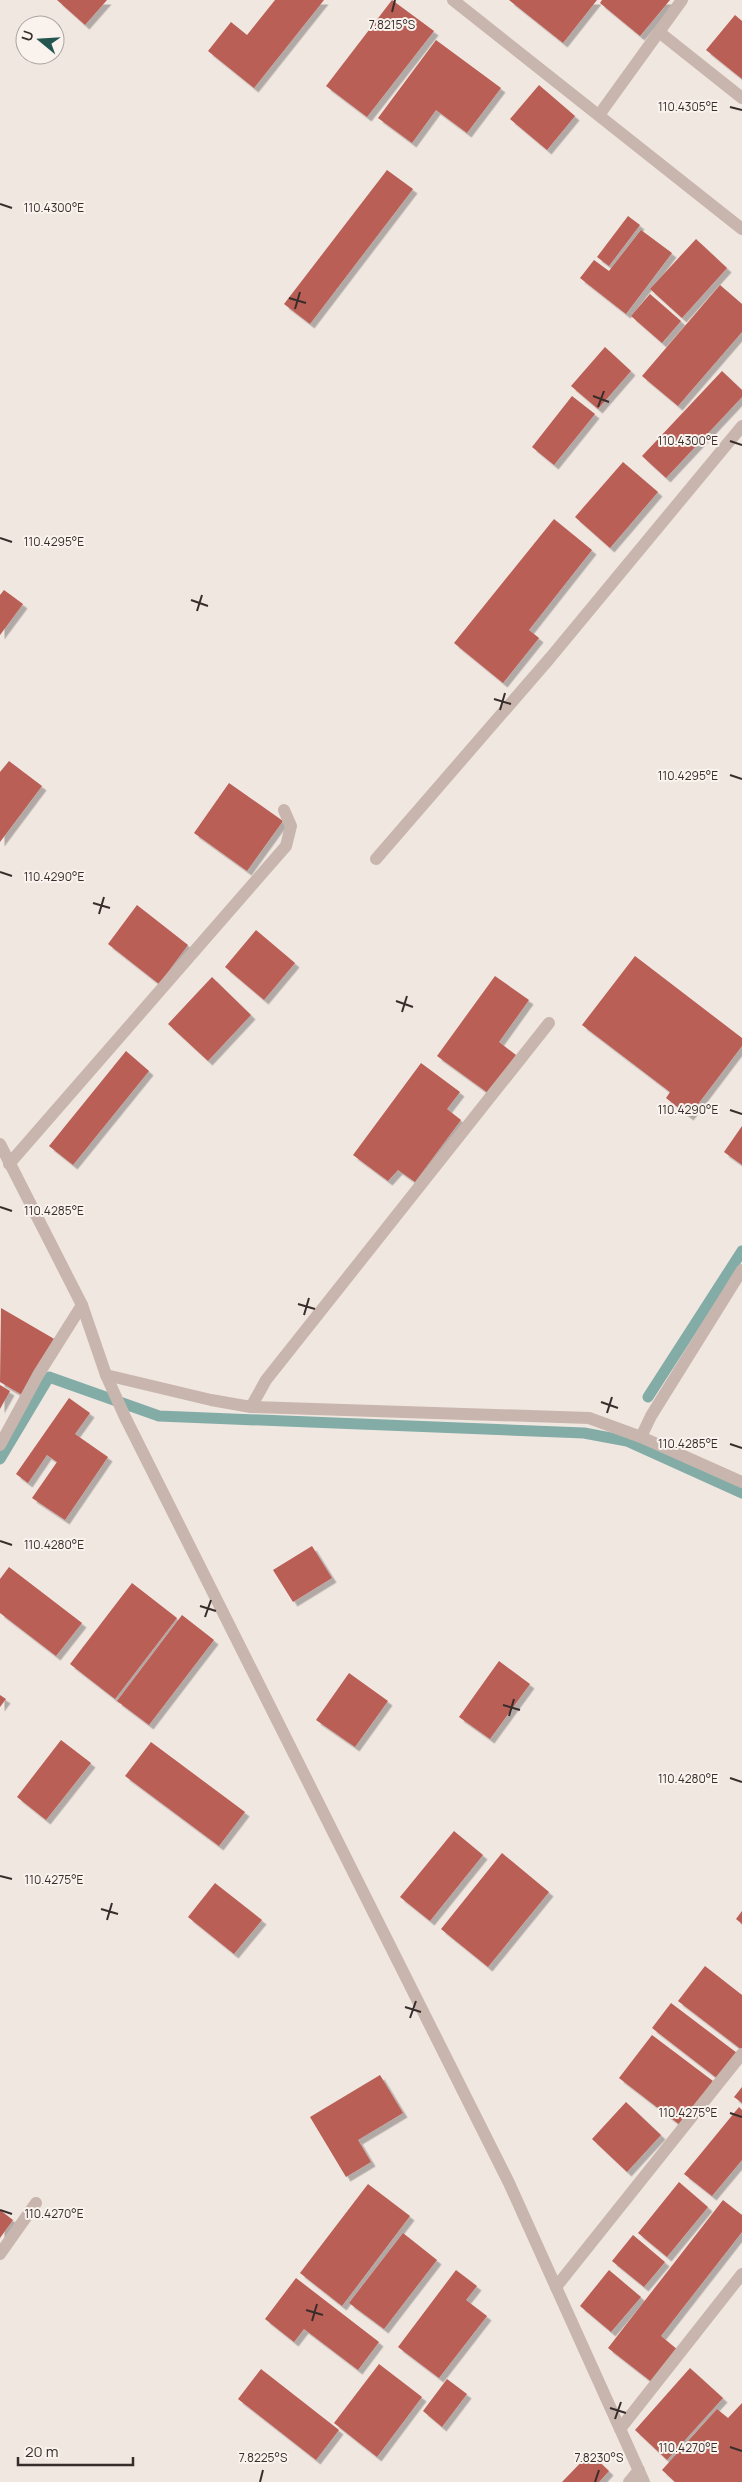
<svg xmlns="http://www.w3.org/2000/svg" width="742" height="2482" font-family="Manrope,sans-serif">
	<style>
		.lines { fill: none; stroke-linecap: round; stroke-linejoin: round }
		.stream { stroke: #83aca7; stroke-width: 11 }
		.building { fill: #ba5e56; filter: url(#shadow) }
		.service { stroke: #c8b6ae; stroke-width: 12 }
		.minor { stroke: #c8b6ae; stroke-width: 12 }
		.tertiary { stroke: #c8b6ae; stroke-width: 12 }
		.ticks { fill: none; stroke: #382d2b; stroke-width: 2 }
		.ticks-label { font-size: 12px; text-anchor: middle; fill: #382d2b; stroke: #f9f2ed; stroke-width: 4; stroke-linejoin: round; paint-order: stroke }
	</style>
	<defs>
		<filter id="shadow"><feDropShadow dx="4.5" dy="4.5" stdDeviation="0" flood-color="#0004"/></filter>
	</defs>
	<rect width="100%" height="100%" fill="#f1e7e1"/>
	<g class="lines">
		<g class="stream">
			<path d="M 648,1397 L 742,1251"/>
			<path d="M 0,1459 L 49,1377 L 159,1416 L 584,1433 L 627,1441 L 742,1493"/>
		</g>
	</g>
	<g class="building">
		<path d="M 57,0 L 107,0 L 85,25 Z"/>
		<path d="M 275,0 L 324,0 L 254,88 L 208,51 L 231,22 L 247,35 Z"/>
		<path d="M 392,0 L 434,31 L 367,117 L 326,86 Z"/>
		<path d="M 509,0 L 597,0 L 563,43 Z"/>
		<path d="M 602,0 L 670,0 L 640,36 L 600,3 Z"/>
		<path d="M 735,15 L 742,21 L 742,79 L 706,50 Z"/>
		<path d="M 436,40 L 501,88 L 467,133 L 436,110 L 412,143 L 378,118 Z"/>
		<path d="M 539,85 L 575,116 L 547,150 L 510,119 Z"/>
		<path d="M 387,170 L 413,189 L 310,324 L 284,304 Z"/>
		<path d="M 628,216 L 640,225 L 609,266 L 597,257 Z"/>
		<path d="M 641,230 L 672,253 L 626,314 L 580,278 L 594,260 L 609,271 Z"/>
		<path d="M 696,239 L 727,268 L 682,318 L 650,289 Z"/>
		<path d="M 720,285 L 742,304 L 742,332 L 678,406 L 642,376 Z"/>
		<path d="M 650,294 L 681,321 L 662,343 L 631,316 Z"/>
		<path d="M 605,347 L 631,371 L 598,409 L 571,386 Z"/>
		<path d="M 722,371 L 742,390 L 742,397 L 666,478 L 642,456 Z"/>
		<path d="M 572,396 L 595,414 L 554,465 L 532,447 Z"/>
		<path d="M 623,462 L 658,492 L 610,548 L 575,517 Z"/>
		<path d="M 554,519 L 592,550 L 529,630 L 539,638 L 503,683 L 454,643 Z"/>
		<path d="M 4,590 L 23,604 L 0,635 L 0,595 Z"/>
		<path d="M 9,761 L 42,786 L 0,842 L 0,772 Z"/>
		<path d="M 229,783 L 283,821 L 247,871 L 194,833 Z"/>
		<path d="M 137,905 L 188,945 L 159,984 L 108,944 Z"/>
		<path d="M 256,930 L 295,963 L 264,1000 L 225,967 Z"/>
		<path d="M 635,956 L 742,1038 L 742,1046 L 689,1116 L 666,1098 L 670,1092 L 582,1025 Z"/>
		<path d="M 495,976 L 529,1000 L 499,1042 L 516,1055 L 488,1093 L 437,1056 Z"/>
		<path d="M 212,977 L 251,1015 L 208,1061 L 168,1024 Z"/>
		<path d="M 126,1051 L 149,1071 L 73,1165 L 49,1146 Z"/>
		<path d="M 421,1063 L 460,1092 L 447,1109 L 461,1120 L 415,1182 L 398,1170 L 388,1181 L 353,1155 Z"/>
		<path d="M 742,1126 L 742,1165 L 724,1152 Z"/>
		<path d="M 1,1308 L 56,1340 L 24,1396 L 0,1382 Z"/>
		<path d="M 0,1385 L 10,1391 L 0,1409 Z"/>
		<path d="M 69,1398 L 90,1413 L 75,1434 L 108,1457 L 65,1520 L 32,1498 L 57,1462 L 47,1455 L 28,1483 L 16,1474 Z"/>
		<path d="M 312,1546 L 332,1578 L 293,1602 L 273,1570 Z"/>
		<path d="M 9,1567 L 82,1623 L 56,1656 L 0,1613 L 0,1579 Z"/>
		<path d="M 132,1583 L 177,1618 L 115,1699 L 70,1664 Z"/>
		<path d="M 182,1615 L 214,1640 L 149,1725 L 117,1701 Z"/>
		<path d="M 499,1661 L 530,1684 L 490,1739 L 459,1717 Z"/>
		<path d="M 349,1673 L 388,1701 L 355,1747 L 316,1720 Z"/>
		<path d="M 0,1695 L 6,1699 L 0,1707 Z"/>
		<path d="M 61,1740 L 91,1763 L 46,1820 L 17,1797 Z"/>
		<path d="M 151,1742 L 245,1812 L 219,1846 L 125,1776 Z"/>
		<path d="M 454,1831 L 483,1855 L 430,1921 L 400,1897 Z"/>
		<path d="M 502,1853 L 549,1892 L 488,1967 L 441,1929 Z"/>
		<path d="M 215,1883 L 262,1920 L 234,1954 L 188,1917 Z"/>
		<path d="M 742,1911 L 742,1924 L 736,1919 Z"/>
		<path d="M 705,1966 L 742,1995 L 742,2050 L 678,2001 Z"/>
		<path d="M 671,2003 L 737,2053 L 718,2079 L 652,2028 Z"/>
		<path d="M 652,2035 L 713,2081 L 680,2125 L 619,2078 Z"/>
		<path d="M 380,2075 L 403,2113 L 358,2140 L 371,2162 L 346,2177 L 310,2117 Z"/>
		<path d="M 742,2087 L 742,2103 L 734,2097 Z"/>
		<path d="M 626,2102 L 661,2135 L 627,2172 L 592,2139 Z"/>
		<path d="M 739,2107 L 742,2110 L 742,2160 L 712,2196 L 684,2174 Z"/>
		<path d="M 679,2182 L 708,2207 L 667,2257 L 638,2233 Z"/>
		<path d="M 368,2184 L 410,2216 L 342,2306 L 300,2273 Z"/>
		<path d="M 723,2200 L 742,2215 L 742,2232 L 661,2336 L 678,2350 L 653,2383 L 608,2348 Z"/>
		<path d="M 0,2210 L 13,2220 L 0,2238 Z"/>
		<path d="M 403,2233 L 437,2260 L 384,2329 L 349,2303 Z"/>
		<path d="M 633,2235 L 665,2262 L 644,2287 L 612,2261 Z"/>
		<path d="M 456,2270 L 477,2286 L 466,2300 L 487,2316 L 439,2378 L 398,2347 Z"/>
		<path d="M 609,2270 L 641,2297 L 611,2332 L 580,2306 Z"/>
		<path d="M 296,2278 L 379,2342 L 358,2370 L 304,2329 L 294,2342 L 265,2319 Z"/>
		<path d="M 379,2364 L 422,2397 L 377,2457 L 334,2423 Z"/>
		<path d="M 690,2368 L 723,2398 L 667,2460 L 635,2430 Z"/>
		<path d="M 261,2369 L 339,2430 L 316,2460 L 238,2399 Z"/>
		<path d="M 447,2379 L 467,2394 L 442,2427 L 423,2411 Z"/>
		<path d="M 742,2403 L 742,2482 L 675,2482 L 662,2470 L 717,2409 L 728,2418 Z"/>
		<path d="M 590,2453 L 609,2471 L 599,2482 L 562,2482 Z"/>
	</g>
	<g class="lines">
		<g class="service">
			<path d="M 0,2254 L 36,2203"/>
			<path d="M 620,2429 L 742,2274"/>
			<path d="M 629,2482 L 639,2470"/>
		</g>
		<g class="minor">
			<path d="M 453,0 L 742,229"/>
			<path d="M 659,32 L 742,98"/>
			<path d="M 599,115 L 682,0"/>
			<path d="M 376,859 L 550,658 L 742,426"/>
			<path d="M 9,1164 L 286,846 L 291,826 L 284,810"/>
			<path d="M 106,1375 L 211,1400 L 251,1407 L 266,1380 L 549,1023"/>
			<path d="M 251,1407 L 589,1418 L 641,1437 L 742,1482"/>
			<path d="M 641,1437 L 651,1416 L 742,1270"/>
			<path d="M 0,1445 L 38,1375 L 82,1305"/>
			<path d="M 556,2287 L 742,2054"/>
		</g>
		<path class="tertiary" d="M 0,1144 L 82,1305 L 106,1375 L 125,1417 L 509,2183 L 644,2482"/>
	</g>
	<path class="ticks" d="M 392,12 L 395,0M 730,107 L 742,110M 0,204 L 12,208M 289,298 L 306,303M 295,309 L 300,292M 593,396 L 609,402M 598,407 L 604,391M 730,441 L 742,445M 0,538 L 12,542M 191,600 L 208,606M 197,611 L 202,595M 494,699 L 511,704M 500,710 L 505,693M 730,775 L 742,779M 0,872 L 12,876M 93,903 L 110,908M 99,914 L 104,897M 396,1001 L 413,1007M 402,1012 L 407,996M 730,1110 L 742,1114M 0,1207 L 12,1211M 298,1304 L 315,1309M 304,1315 L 309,1298M 601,1402 L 618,1408M 607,1413 L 612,1397M 730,1444 L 742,1448M 0,1541 L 12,1545M 200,1606 L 216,1611M 205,1617 L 211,1600M 503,1705 L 520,1710M 509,1716 L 514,1699M 730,1778 L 742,1782M 0,1876 L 12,1879M 101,1909 L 118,1914M 107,1920 L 112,1903M 405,2007 L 421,2012M 410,2018 L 416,2001M 730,2113 L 742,2117M 0,2210 L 12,2214M 306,2310 L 323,2315M 312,2321 L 317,2304M 610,2408 L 626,2413M 615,2419 L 621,2402M 730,2447 L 742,2451M 260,2482 L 263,2470M 595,2482 L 599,2470"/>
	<g class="ticks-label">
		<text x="392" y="29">7.8215°S</text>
		<text x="688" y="111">110.4305°E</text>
		<text x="54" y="212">110.4300°E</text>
		<text x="688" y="445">110.4300°E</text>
		<text x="54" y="546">110.4295°E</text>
		<text x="688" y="780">110.4295°E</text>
		<text x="54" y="881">110.4290°E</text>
		<text x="688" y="1114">110.4290°E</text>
		<text x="54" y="1215">110.4285°E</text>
		<text x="688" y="1448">110.4285°E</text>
		<text x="54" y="1549">110.4280°E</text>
		<text x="688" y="1783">110.4280°E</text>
		<text x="54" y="1884">110.4275°E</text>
		<text x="688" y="2117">110.4275°E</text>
		<text x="54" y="2218">110.4270°E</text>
		<text x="688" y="2452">110.4270°E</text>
		<text x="263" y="2462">7.8225°S</text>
		<text x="599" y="2462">7.8230°S</text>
	</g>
	<g transform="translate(40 40) rotate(288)"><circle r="24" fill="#f9f2ed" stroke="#aca39f"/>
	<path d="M0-4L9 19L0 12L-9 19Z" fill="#255551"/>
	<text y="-8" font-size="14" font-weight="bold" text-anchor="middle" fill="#382d2b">U</text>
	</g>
	<path d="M18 2457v8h115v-8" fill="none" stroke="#382d2b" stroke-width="2.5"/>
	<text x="25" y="2457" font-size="15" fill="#382d2b" stroke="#f9f2ed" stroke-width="4" paint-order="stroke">20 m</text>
</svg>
